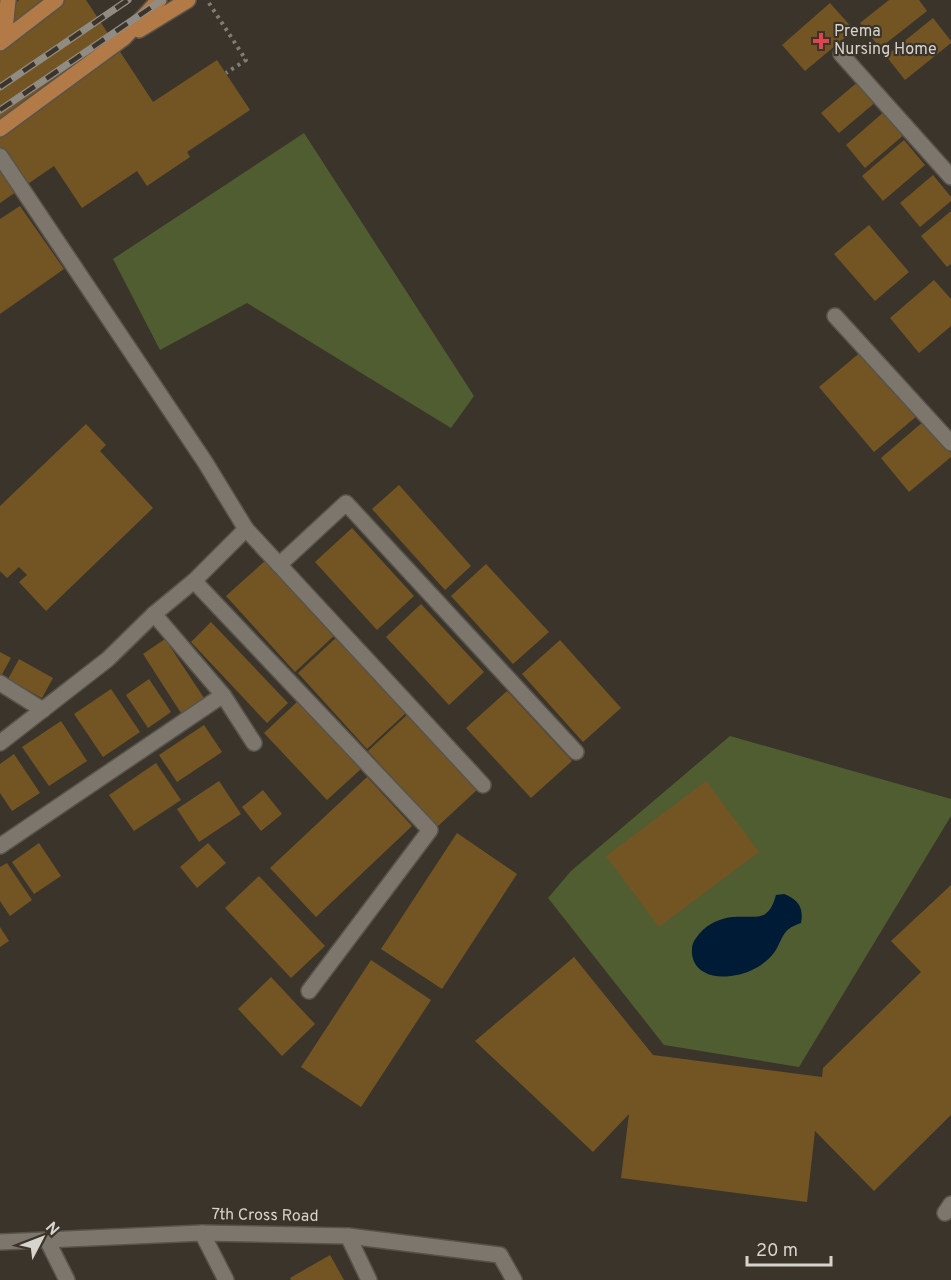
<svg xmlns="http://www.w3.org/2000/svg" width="951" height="1280" font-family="Overpass,sans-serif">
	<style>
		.green { fill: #505d30 }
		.water { fill: #001b35 }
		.building { fill: #735524 }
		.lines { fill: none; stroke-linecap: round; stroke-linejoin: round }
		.minor-casing { stroke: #58534b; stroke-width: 18 }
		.major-casing { stroke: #58534b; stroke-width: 18 }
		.path { stroke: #827c75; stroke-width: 4; stroke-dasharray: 3 4.5; stroke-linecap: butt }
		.minor { stroke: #7d766c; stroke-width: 15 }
		.major { stroke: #b27a46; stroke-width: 15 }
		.rail-casing { stroke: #908b83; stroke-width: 7 }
		.rail { stroke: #3b342b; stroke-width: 4.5; stroke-dasharray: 14; stroke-linecap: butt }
		.health-dot { fill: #e0444e; stroke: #3b342b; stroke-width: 2 }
		.labels { text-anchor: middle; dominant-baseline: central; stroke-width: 4.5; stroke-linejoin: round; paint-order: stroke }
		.poi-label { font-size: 16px; fill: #d7d3cd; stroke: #3b342b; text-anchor: start }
		.street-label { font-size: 16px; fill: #d7d3cd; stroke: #3b342b }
	</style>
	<rect width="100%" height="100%" fill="#3b342b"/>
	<g class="green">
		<path d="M 304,133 L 474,396 L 451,428 L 247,303 L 160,350 L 113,259 Z"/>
		<path d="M 730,736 L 951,799 L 951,816 L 799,1067 L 664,1045 L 548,898 L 571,871 Z"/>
	</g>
	<path class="water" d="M 784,894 C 798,899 804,908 801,923 C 784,929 785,933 777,948 C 768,964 749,974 731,976 C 722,977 712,977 704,972 C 696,968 691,959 692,949 C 692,942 696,938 700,933 C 708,924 720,918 733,917 C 756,915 768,924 776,895 Z"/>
	<g class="building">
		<path d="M 19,0 L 86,0 L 153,102 L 217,60 L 250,110 L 187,152 L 190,157 L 147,186 L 137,171 L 82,208 L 54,166 L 0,203 L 0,17 Z"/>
		<path d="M 889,0 L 919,0 L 927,11 L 880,48 L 860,23 Z"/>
		<path d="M 830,3 L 854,30 L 805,71 L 782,45 Z"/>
		<path d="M 933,18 L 951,41 L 951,43 L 905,80 L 886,56 Z"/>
		<path d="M 859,81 L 877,101 L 839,133 L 821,113 Z"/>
		<path d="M 886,110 L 906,133 L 865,168 L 846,145 Z"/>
		<path d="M 904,140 L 925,165 L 883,201 L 862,176 Z"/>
		<path d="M 933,175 L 951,197 L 951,201 L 920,227 L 900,203 Z"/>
		<path d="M 20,206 L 64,269 L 0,314 L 0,219 Z"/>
		<path d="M 951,211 L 951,264 L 947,267 L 921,236 Z"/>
		<path d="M 869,225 L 909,272 L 875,301 L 834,254 Z"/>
		<path d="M 934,280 L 951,299 L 951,326 L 919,353 L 890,318 Z"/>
		<path d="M 862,351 L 917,416 L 874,452 L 819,387 Z"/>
		<path d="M 924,421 L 951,453 L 951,457 L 909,492 L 881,458 Z"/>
		<path d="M 86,424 L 106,445 L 100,451 L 153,508 L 46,611 L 19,582 L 27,575 L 19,567 L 7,578 L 0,571 L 0,506 Z"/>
		<path d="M 399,485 L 471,566 L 445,590 L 372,509 Z"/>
		<path d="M 352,528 L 414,596 L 377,630 L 315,562 Z"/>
		<path d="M 267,559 L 336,634 L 295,672 L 226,596 Z"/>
		<path d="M 486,564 L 549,632 L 513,664 L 451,596 Z"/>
		<path d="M 421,604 L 484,672 L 449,705 L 386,637 Z"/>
		<path d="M 211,622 L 288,703 L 267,723 L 191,642 Z"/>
		<path d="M 338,636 L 408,711 L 367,749 L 298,673 Z"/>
		<path d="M 165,639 L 204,698 L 181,713 L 143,654 Z"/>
		<path d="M 560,640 L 621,708 L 583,742 L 522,674 Z"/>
		<path d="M 0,652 L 11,658 L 0,678 Z"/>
		<path d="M 19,659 L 53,678 L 42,698 L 8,679 Z"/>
		<path d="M 149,679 L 171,712 L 148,728 L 126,695 Z"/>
		<path d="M 111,689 L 140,732 L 103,757 L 74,714 Z"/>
		<path d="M 507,691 L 572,761 L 531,798 L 466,728 Z"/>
		<path d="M 298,701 L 362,768 L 327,800 L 264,733 Z"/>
		<path d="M 408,714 L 478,789 L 437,827 L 368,751 Z"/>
		<path d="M 61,721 L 87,761 L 49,786 L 22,747 Z"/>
		<path d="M 204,725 L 222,752 L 177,782 L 159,755 Z"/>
		<path d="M 14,754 L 40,793 L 12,811 L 0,793 L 0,764 Z"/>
		<path d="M 156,763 L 181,800 L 134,831 L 109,795 Z"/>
		<path d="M 367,777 L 412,826 L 316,917 L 270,868 Z"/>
		<path d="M 219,781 L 241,814 L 199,842 L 177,809 Z"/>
		<path d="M 706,781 L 759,852 L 659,927 L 606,856 Z"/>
		<path d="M 263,790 L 282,814 L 261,831 L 242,807 Z"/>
		<path d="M 457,833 L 517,874 L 442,989 L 381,949 Z"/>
		<path d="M 39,843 L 61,876 L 34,894 L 12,862 Z"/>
		<path d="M 208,843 L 226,863 L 197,888 L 180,867 Z"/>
		<path d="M 7,863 L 32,900 L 10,916 L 0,901 L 0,867 Z"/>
		<path d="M 259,876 L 325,946 L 291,978 L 225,908 Z"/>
		<path d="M 951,885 L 951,1115 L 874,1191 L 815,1131 L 807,1202 L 621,1178 L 629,1114 L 593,1152 L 475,1041 L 574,957 L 653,1055 L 822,1077 L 823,1068 L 921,972 L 891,941 Z"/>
		<path d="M 0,927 L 9,941 L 0,947 Z"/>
		<path d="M 371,960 L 431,1000 L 361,1107 L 301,1067 Z"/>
		<path d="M 271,977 L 315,1024 L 282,1056 L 238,1009 Z"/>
		<path d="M 330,1255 L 344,1280 L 291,1280 L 290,1278 Z"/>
	</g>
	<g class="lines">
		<g class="minor-casing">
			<g id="minor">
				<path d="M 841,54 L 951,177"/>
				<path d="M 0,156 L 205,462 L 246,529 L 194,581 L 154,614 L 108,659 L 0,743"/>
				<path d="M 835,316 L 951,443"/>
				<path d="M 246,529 L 483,785"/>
				<path d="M 279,565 L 346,503 L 576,752"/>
				<path d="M 194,581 L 430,830 L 309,991"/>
				<path d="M 154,614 L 223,695 L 254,743"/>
				<path d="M 0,683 L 43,710"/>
				<path d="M 0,846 L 223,695"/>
				<path d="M 945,1213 L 951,1204"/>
				<path d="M 202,1233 L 226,1280"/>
				<path d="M 348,1236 L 369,1280"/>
				<path d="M 47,1240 L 67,1280"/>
				<path d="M 0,1242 L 202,1233 L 348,1236 L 500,1255 L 514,1280"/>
			</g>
		</g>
		<g class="major-casing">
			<g id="major">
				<path d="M 139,30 L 188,0"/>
				<path d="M 4,40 L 8,0"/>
				<path d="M 0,43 L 56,0"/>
				<path d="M 0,129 L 124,38 L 159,0"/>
			</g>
		</g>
		<path class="path" d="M 209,3 L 246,60 L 226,73"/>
		<use href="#minor" class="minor"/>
		<use href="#major" class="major"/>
		<g class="rail-casing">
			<g id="rail">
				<path d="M 0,87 L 128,0"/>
				<path d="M 0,110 L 162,0"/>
			</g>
		</g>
		<use href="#rail" class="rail"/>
	</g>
	<path class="health-dot" d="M818 32h6v6h6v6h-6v6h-6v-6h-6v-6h6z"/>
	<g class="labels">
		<g class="poi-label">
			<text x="834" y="32">Prema<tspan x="834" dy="18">Nursing Home</tspan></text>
		</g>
		<g class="street-label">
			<text transform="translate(265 1216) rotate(1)">7th Cross Road</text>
		</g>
	</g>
	<g transform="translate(42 1238) rotate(48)" stroke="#3b342b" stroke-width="4.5" paint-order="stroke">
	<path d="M0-4.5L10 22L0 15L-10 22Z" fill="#d7d3cd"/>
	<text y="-9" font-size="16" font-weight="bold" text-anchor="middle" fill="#d7d3cd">N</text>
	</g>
	<path d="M747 1256v9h84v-9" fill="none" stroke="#d7d3cd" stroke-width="3"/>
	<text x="756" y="1256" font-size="18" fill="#d7d3cd" stroke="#3b342b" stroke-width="4.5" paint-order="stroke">20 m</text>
</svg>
